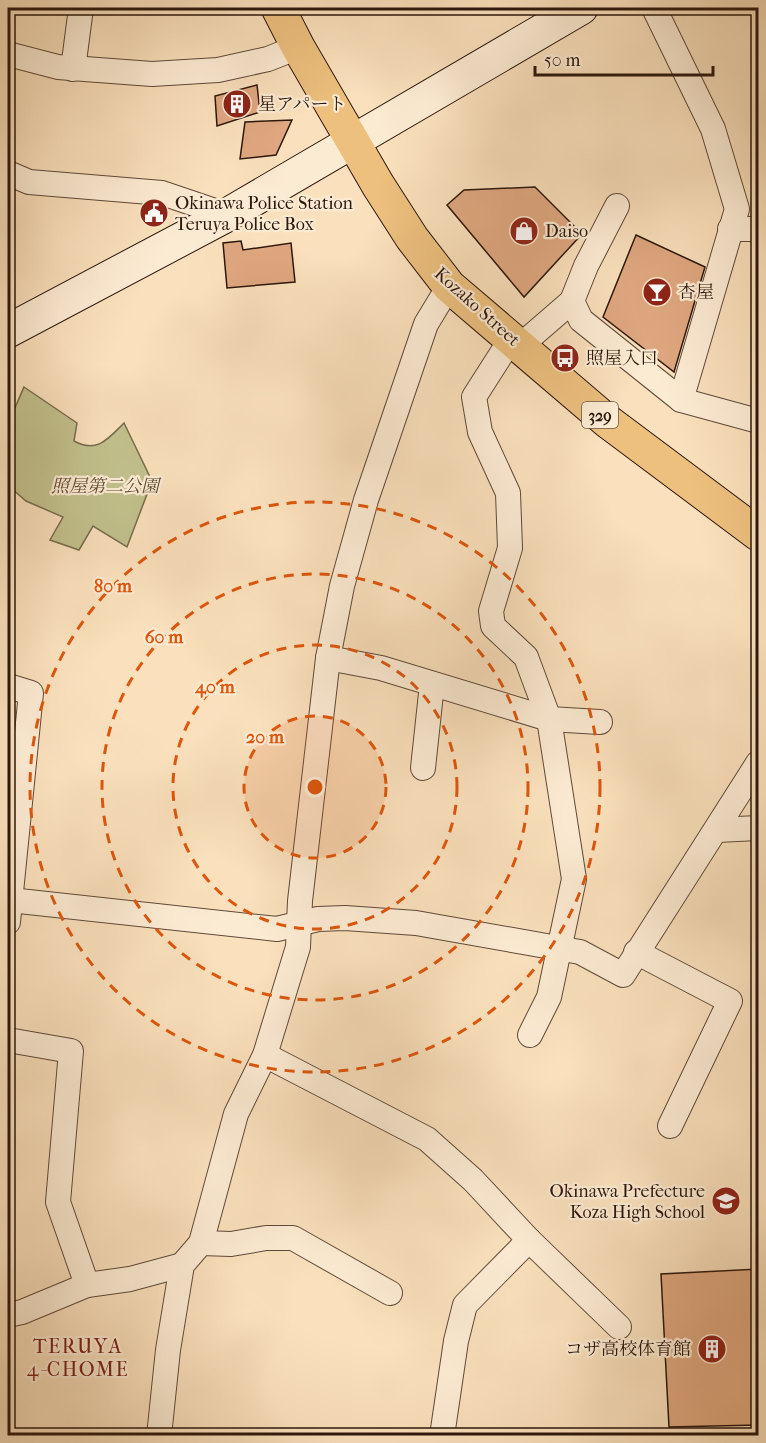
<svg xmlns="http://www.w3.org/2000/svg" width="766" height="1443" font-family="'IM FELL French Canon','Noto Serif JP',serif">
	<style>
		.green { fill: #c2c18d; stroke: #776c4d; stroke-width: 1.5 }
		.building { fill: #dfa77f; stroke: #2c170d; stroke-width: 1.5 }
		.lines { fill: none; stroke-linecap: round; stroke-linejoin: round }
		.street-casing { stroke: #604939; stroke-width: 26 }
		.secondary-casing { stroke: #2c170d; stroke-width: 35 }
		.highway-casing { stroke: #2c170d; stroke-width: 35 }
		.street { stroke: #fcebd3; stroke-width: 24 }
		.secondary { stroke: #fcebd3; stroke-width: 33 }
		.highway { stroke: #edc07e; stroke-width: 33 }
		.ring { fill: none; stroke: #df560c; stroke-width: 3; stroke-dasharray: 10 8 }
		.labels { text-anchor: middle; dominant-baseline: central; stroke-width: 4.5; stroke-linejoin: round; paint-order: stroke }
		.shield { fill: #fcebd3; stroke: #6a5748; stroke-width: 1.5 }
		.shield-label { font-size: 16px; font-weight: bold; fill: #2c170d }
		.poi-label { font-size: 18px; fill: #2c170d; stroke: #fcebd3; text-anchor: start }
		.street-label { font-size: 18px; fill: #2c170d; stroke: #fcebd3 }
		.park-label { font-size: 18px; font-style: italic; fill: #594a33; stroke: #fcebd3 }
		.neighbourhood-label { font-size: 20px; letter-spacing: 1.5px; fill: #7a1f14; stroke: #fcebd3 }
		.centre { fill: #df560c; stroke: #fcebd3; stroke-width: 3 }
		.ring-label { font-size: 18px; text-anchor: middle; font-weight: bold; fill: #df560c; stroke: #fcebd3; stroke-width: 4.5; stroke-linejoin: round; paint-order: stroke }
	</style>
	<rect width="100%" height="100%" fill="#fae0bc"/>
	<filter id="stains"><feTurbulence type="fractalNoise" baseFrequency=".00333" numOctaves="4"/><feColorMatrix values="0 0 0 0 .2 0 0 0 0 .09 0 0 0 0 .02 0 0 0 .5 -.17"/></filter>
	<radialGradient id="worn" r=".72"><stop offset=".6" stop-color="#630" stop-opacity="0"/><stop offset="1" stop-color="#630" stop-opacity=".3"/></radialGradient>
	<path class="green" d="M 24,387 L 77,423 L 74,441 C 97,454 109,438 124,423 L 152,481 L 127,547 L 93,526 L 79,550 L 50,540 L 63,517 L 26,501 L 11,488 L 8,492 L 8,424 Z"/>
	<g class="building">
		<path d="M 257,85 L 260,112 L 217,126 L 215,96 Z"/>
		<path d="M 292,120 L 276,155 L 240,159 L 245,122 Z"/>
		<path d="M 535,187 L 582,234 L 524,297 L 447,205 L 464,190 Z"/>
		<path d="M 636,235 L 705,267 L 674,372 L 603,317 Z"/>
		<path d="M 241,241 L 243,250 L 291,243 L 295,282 L 227,288 L 223,243 Z"/>
		<path d="M 759,1269 L 759,1425 L 669,1427 L 661,1274 Z"/>
	</g>
	<g class="lines">
		<g class="street-casing">
			<g id="street">
				<path d="M 8,54 L 58,67 L 152,74 L 218,70 L 268,59 L 298,47"/>
				<path d="M 73,69 L 81,8"/>
				<path d="M 8,173 L 29,182 L 162,193 L 227,215"/>
				<path d="M 730,229 L 758,229"/>
				<path d="M 572,301 L 581,320 L 681,400 L 737,209 L 713,129 L 654,8"/>
				<path d="M 511,339 L 474,397 L 480,432 L 508,493 L 510,548 L 491,611 L 493,626 L 526,657 L 549,719 L 574,879 L 549,997 L 530,1035"/>
				<path d="M 520,346 L 572,301 L 586,266 L 617,206"/>
				<path d="M 681,400 L 758,421"/>
				<path d="M 328,658 L 381,668 L 549,719 L 600,722"/>
				<path d="M 8,686 L 31,693 L 8,922"/>
				<path d="M 423,768 L 432,684"/>
				<path d="M 717,830 L 758,828"/>
				<path d="M 10,900 L 277,929 L 318,919 L 345,918 L 416,923 L 580,952 L 623,975 L 758,763"/>
				<path d="M 636,952 L 730,1001 L 670,1126"/>
				<path d="M 8,1040 L 71,1051 L 58,1202 L 87,1285"/>
				<path d="M 265,1055 L 427,1139 L 473,1180 L 529,1240 L 619,1327"/>
				<path d="M 201,1243 L 231,1244 L 266,1238 L 293,1238 L 390,1293"/>
				<path d="M 8,1315 L 22,1312 L 87,1285 L 130,1279 L 182,1265"/>
				<path d="M 159,1436 L 168,1350 L 182,1265 L 201,1243 L 236,1114 L 265,1055 L 298,947 L 300,901 L 328,658 L 342,586 L 366,500 L 426,324 L 449,286"/>
				<path d="M 442,1436 L 456,1341 L 465,1305 L 529,1240"/>
			</g>
		</g>
		<g class="secondary-casing">
			<path id="secondary" d="M 8,331 L 227,215 L 581,8"/>
		</g>
		<g class="highway-casing">
			<path id="highway" d="M 278,8 L 298,47 L 378,185 L 412,238 L 449,286 L 607,421 L 758,534"/>
		</g>
		<use href="#street" class="street"/>
		<use href="#secondary" class="secondary"/>
		<use href="#highway" class="highway"/>
	</g>
	<circle cx="315" cy="787" r="71" fill="#df560c" fill-opacity=".12"/>
	<g class="ring">
		<circle cx="315" cy="787" r="71"/>
		<circle cx="315" cy="787" r="142"/>
		<circle cx="315" cy="787" r="213"/>
		<circle cx="315" cy="787" r="285"/>
	</g>
	<defs>
		<g id="building-disc" transform="scale(1.5)"><circle r="9.5" fill="#8f2418" stroke="#fcebd3"/><path d="M-4-6H4V6H1V3H-1V6H-4ZM-2.5-4.3h1.7v1.8h-1.7ZM.8-4.3h1.7v1.8H.8ZM-2.5-1h1.7V.8h-1.7ZM.8-1h1.7V.8H.8Z" fill="#fff"/></g>
		<g id="civic-disc" transform="scale(1.5)"><circle r="9.5" fill="#8f2418" stroke="#fcebd3"/><path d="M-.6-6.5H3V-4.5H.6V-3L4-1V1h2V6H-6V1h2V-1L-.6-3ZM-1.2 2.5V6h2.4V2.5Z" fill="#fff"/></g>
		<g id="shop-disc" transform="scale(1.5)"><circle r="9.5" fill="#8f2418" stroke="#fcebd3"/><path d="M-5-2.5h2.3a2.7 3.5 0 0 1 5.4 0H5L5.5 6h-11ZM-1.5-2.5h3a1.5 2.3 0 0 0-3 0Z" fill="#fff"/></g>
		<g id="bar-disc" transform="scale(1.5)"><circle r="9.5" fill="#8f2418" stroke="#fcebd3"/><path d="M-6-5H6L.8 .8V4.5H3.5V6h-7V4.5H-.8V.8Z" fill="#fff"/></g>
		<g id="bus-disc" transform="scale(1.5)"><circle r="9.5" fill="#8f2418" stroke="#fcebd3"/><path d="M-5-6H5V4H4V6H2V4H-2V6H-4V4H-5ZM-3.5-4V0h7V-4ZM-3.5 1.2v1.5H-2V1.2ZM2 1.2v1.5H3.5V1.2Z" fill="#fff"/></g>
		<g id="school-disc" transform="scale(1.5)"><circle r="9.5" fill="#8f2418" stroke="#fcebd3"/><path d="M0-5L7-2L0 1L-7-2ZM-4 1L0 2.5L4 1V4Q0 6-4 4Z" fill="#fff"/></g>
	</defs>
	<g fill-rule="evenodd">
		<use href="#building-disc" x="237" y="104"/>
		<use href="#civic-disc" x="154" y="213"/>
		<use href="#shop-disc" x="524" y="231"/>
		<use href="#bar-disc" x="657" y="292"/>
		<use href="#bus-disc" x="565" y="358"/>
		<use href="#school-disc" x="726" y="1201"/>
		<use href="#building-disc" x="712" y="1349"/>
	</g>
	<g class="labels">
		<rect class="shield" x="582" y="402" width="36" height="26" rx="4.5"/>
		<g class="shield-label">
			<text x="600" y="415">329</text>
		</g>
		<g class="poi-label">
			<text x="258" y="104">星アパート</text>
			<text x="175" y="203">Okinawa Police Station<tspan x="175" dy="21">Teruya Police Box</tspan></text>
			<text x="545" y="231">Daiso</text>
			<text x="678" y="292">杏屋</text>
			<text x="586" y="358">照屋入口</text>
			<text x="705" y="1191" text-anchor="end">Okinawa Prefecture<tspan x="705" dy="21">Koza High School</tspan></text>
			<text x="691" y="1349" text-anchor="end">コザ高校体育館</text>
		</g>
		<g class="street-label">
			<text transform="translate(477 307) rotate(42)">Kozako Street</text>
		</g>
		<g class="park-label">
			<text x="105" y="486">照屋第二公園</text>
		</g>
		<g class="neighbourhood-label">
			<text x="78" y="1346">TERUYA<tspan x="78" dy="23">4-CHOME</tspan></text>
		</g>
	</g>
	<circle cx="315" cy="787" r="9" class="centre"/>
	<g class="ring-label">
		<text x="113" y="592">80 m</text>
		<text x="164" y="643">60 m</text>
		<text x="215" y="693">40 m</text>
		<text x="265" y="743">20 m</text>
	</g>
	<rect width="766" height="1443" fill="none" stroke="#fae0bc" stroke-width="30"/>
	<rect x="9" y="9" width="748" height="1425" fill="none" stroke="#2c170d" stroke-width="3"/>
	<rect x="15" y="15" width="736" height="1413" fill="none" stroke="#2c170d" stroke-width="1.5"/>
	<path d="M535 66v9h178v-9" fill="none" stroke="#2c170d" stroke-width="3"/>
	<text x="544" y="66" font-size="18" fill="#2c170d" stroke="#fcebd3" stroke-width="4.5" paint-order="stroke">50 m</text>
	<rect width="100%" height="100%" filter="url(#stains)"/>
	<rect width="100%" height="100%" fill="url(#worn)"/>
</svg>
